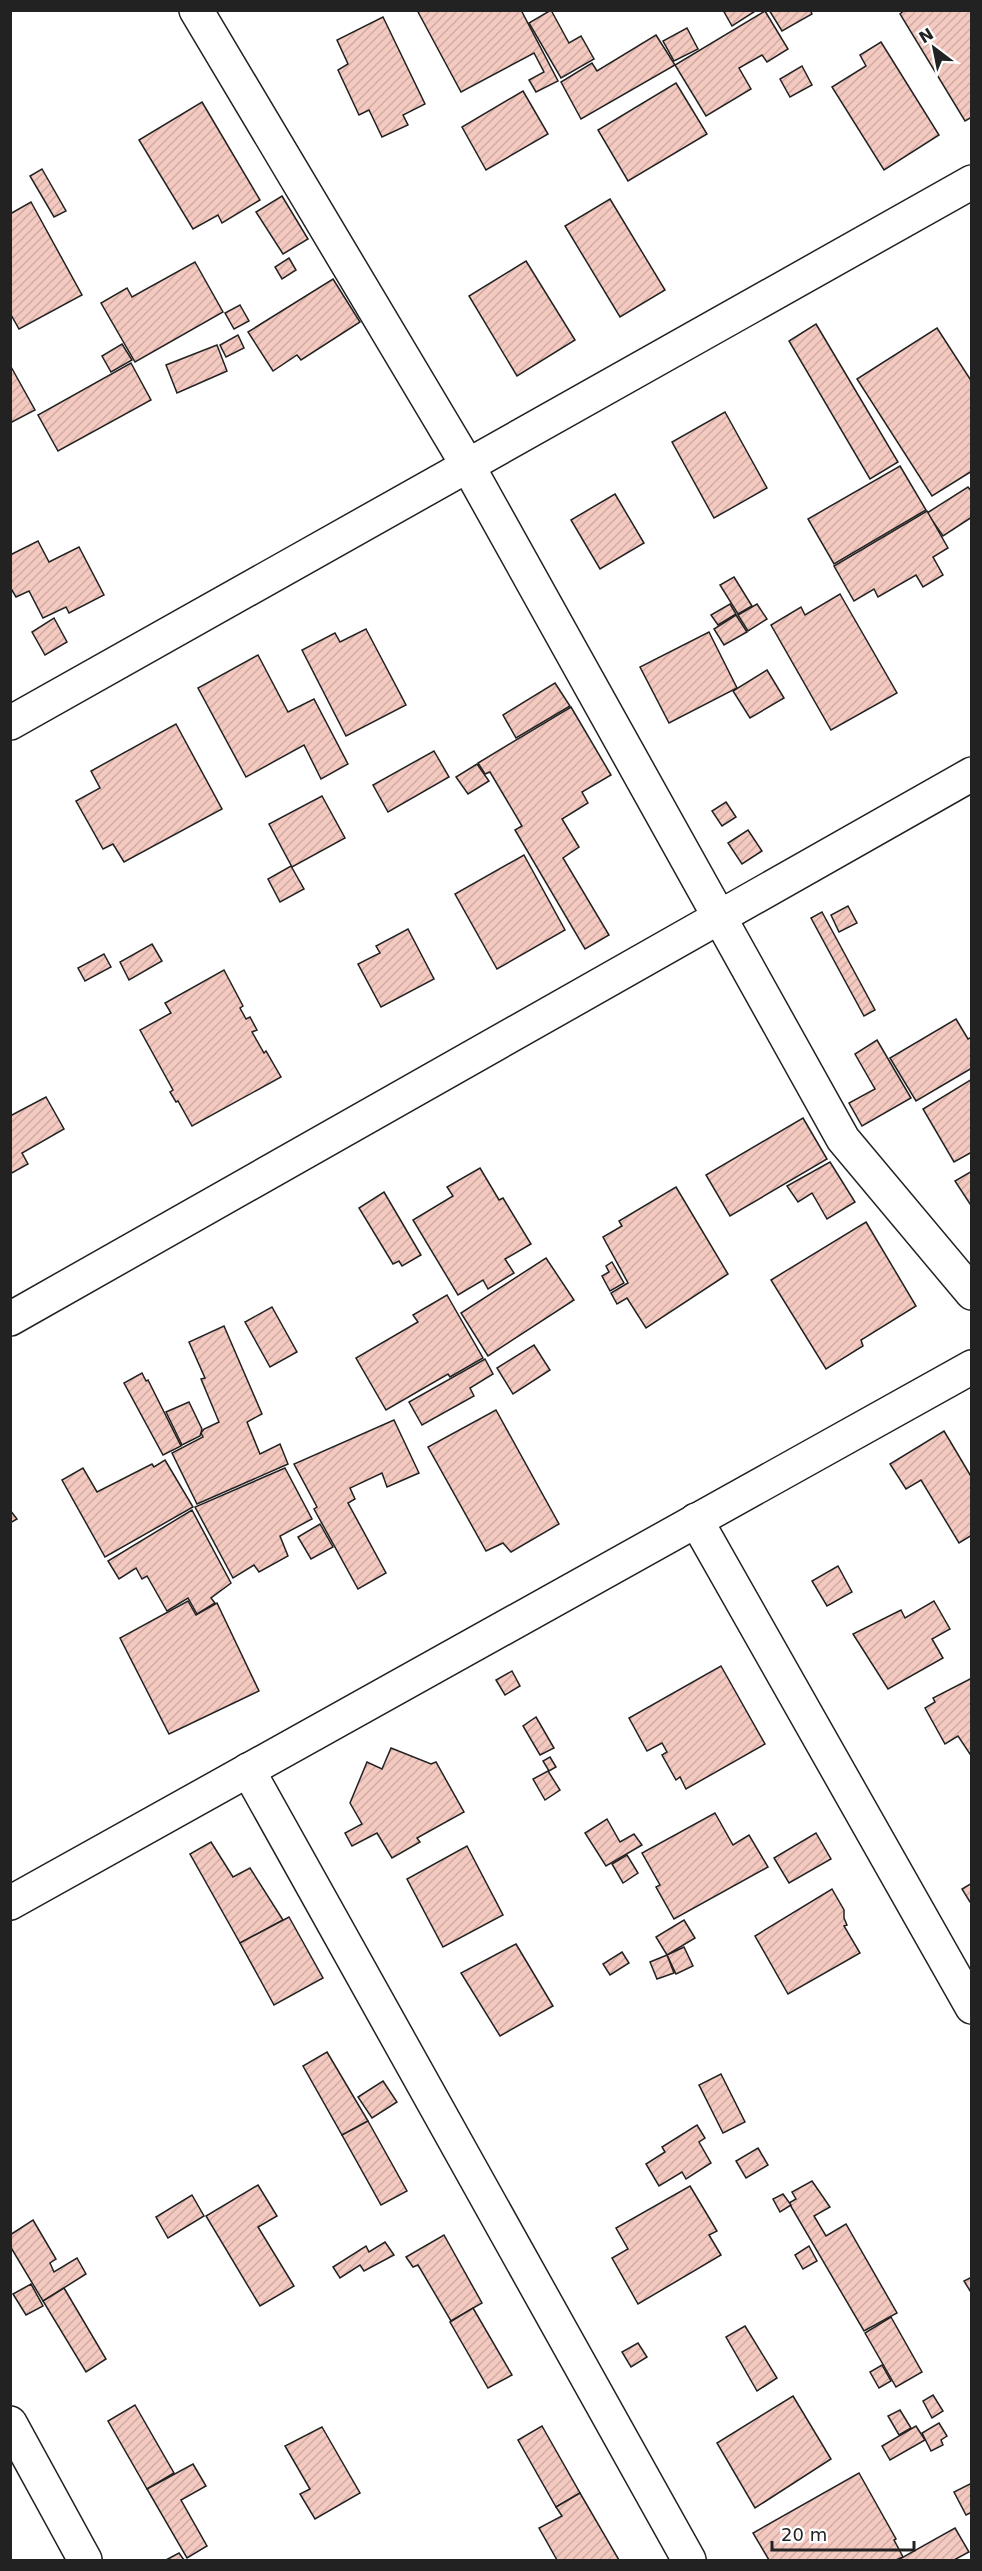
<svg xmlns="http://www.w3.org/2000/svg" width="982" height="2571" font-family="'DejaVu Sans',sans-serif">
	<style>
		.building { fill: url(#building-hatch); stroke: #222; stroke-width: 1.5 }
		.lines { fill: none; stroke-linecap: round; stroke-linejoin: round }
		.street-casing { stroke: #222; stroke-width: 36 }
		.street { stroke: #fff; stroke-width: 33 }
	</style>
	<defs>
		<pattern id="building-hatch" width="6" height="6" patternUnits="userSpaceOnUse" patternTransform="scale(1.5)"><rect width="6" height="6" fill="#f3c9c0"/><path d="M-1 1l2-2M0 6l6-6M5 7l2-2" fill="none" stroke="#d0aca5"/></pattern>
	</defs>
	<rect width="100%" height="100%" fill="#fff"/>
	<g class="building">
		<path d="M 417,10 L 521,10 L 558,81 L 536,92 L 529,80 L 544,72 L 534,53 L 461,92 Z"/>
		<path d="M 551,10 L 569,43 L 581,36 L 594,59 L 561,78 L 529,23 Z"/>
		<path d="M 723,10 L 757,10 L 732,26 Z"/>
		<path d="M 769,10 L 810,10 L 812,14 L 782,31 Z"/>
		<path d="M 905,10 L 972,10 L 972,117 L 965,121 L 900,14 Z"/>
		<path d="M 765,11 L 788,49 L 767,62 L 762,55 L 739,68 L 751,89 L 706,116 L 675,65 Z"/>
		<path d="M 383,17 L 425,104 L 403,115 L 408,125 L 382,137 L 369,110 L 359,115 L 338,70 L 348,64 L 337,40 Z"/>
		<path d="M 687,28 L 698,49 L 674,61 L 663,41 Z"/>
		<path d="M 656,35 L 675,65 L 581,119 L 561,82 L 592,63 L 597,71 Z"/>
		<path d="M 881,42 L 939,135 L 884,170 L 832,87 L 866,66 L 860,55 Z"/>
		<path d="M 802,66 L 812,85 L 790,97 L 780,79 Z"/>
		<path d="M 676,83 L 707,134 L 628,181 L 598,130 Z"/>
		<path d="M 523,91 L 548,134 L 486,170 L 462,127 Z"/>
		<path d="M 202,102 L 260,200 L 222,223 L 218,215 L 193,229 L 139,140 Z"/>
		<path d="M 42,169 L 66,211 L 54,217 L 30,176 Z"/>
		<path d="M 282,196 L 308,239 L 283,254 L 256,212 Z"/>
		<path d="M 610,199 L 665,290 L 620,317 L 565,226 Z"/>
		<path d="M 31,202 L 82,295 L 19,329 L 10,313 L 10,214 Z"/>
		<path d="M 289,258 L 296,270 L 282,279 L 275,267 Z"/>
		<path d="M 526,261 L 575,340 L 517,376 L 469,296 Z"/>
		<path d="M 195,262 L 223,312 L 135,362 L 101,303 L 127,288 L 132,297 Z"/>
		<path d="M 333,279 L 360,322 L 301,360 L 297,355 L 273,371 L 248,332 Z"/>
		<path d="M 240,305 L 249,321 L 234,329 L 225,313 Z"/>
		<path d="M 816,324 L 898,462 L 870,479 L 789,341 Z"/>
		<path d="M 937,328 L 972,382 L 972,471 L 932,496 L 857,379 Z"/>
		<path d="M 238,335 L 244,348 L 226,357 L 220,345 Z"/>
		<path d="M 122,344 L 132,360 L 111,372 L 102,356 Z"/>
		<path d="M 217,345 L 227,371 L 177,393 L 166,365 Z"/>
		<path d="M 131,363 L 151,400 L 58,451 L 38,415 Z"/>
		<path d="M 10,365 L 35,410 L 10,423 Z"/>
		<path d="M 725,412 L 767,488 L 714,518 L 672,442 Z"/>
		<path d="M 900,466 L 926,510 L 834,564 L 808,519 Z"/>
		<path d="M 968,487 L 972,492 L 972,517 L 943,536 L 927,513 Z"/>
		<path d="M 615,494 L 644,543 L 600,569 L 571,520 Z"/>
		<path d="M 927,511 L 948,548 L 933,557 L 943,575 L 923,587 L 916,575 L 878,597 L 874,589 L 854,601 L 834,566 Z"/>
		<path d="M 38,541 L 49,562 L 79,547 L 104,595 L 69,613 L 66,607 L 43,618 L 29,591 L 16,597 L 10,587 L 10,555 Z"/>
		<path d="M 734,577 L 752,606 L 738,614 L 720,585 Z"/>
		<path d="M 840,594 L 897,693 L 831,730 L 771,625 L 801,607 L 805,615 Z"/>
		<path d="M 730,604 L 736,614 L 718,625 L 711,615 Z"/>
		<path d="M 757,604 L 767,619 L 748,631 L 738,615 Z"/>
		<path d="M 736,615 L 747,632 L 724,645 L 714,629 Z"/>
		<path d="M 54,618 L 67,642 L 45,655 L 32,632 Z"/>
		<path d="M 366,629 L 406,705 L 346,736 L 302,650 L 335,633 L 340,642 Z"/>
		<path d="M 709,632 L 737,688 L 669,723 L 640,667 Z"/>
		<path d="M 258,655 L 288,712 L 314,699 L 348,764 L 321,779 L 304,745 L 246,777 L 198,688 Z"/>
		<path d="M 767,670 L 784,698 L 750,718 L 733,691 Z"/>
		<path d="M 555,683 L 570,706 L 516,738 L 503,715 Z"/>
		<path d="M 571,707 L 611,775 L 582,792 L 588,803 L 562,819 L 579,847 L 563,858 L 609,935 L 585,949 L 515,830 L 522,826 L 490,772 L 485,774 L 478,763 Z"/>
		<path d="M 176,724 L 222,809 L 124,862 L 113,844 L 103,849 L 76,801 L 100,788 L 91,771 Z"/>
		<path d="M 434,751 L 449,777 L 388,812 L 373,785 Z"/>
		<path d="M 477,764 L 489,781 L 468,794 L 456,777 Z"/>
		<path d="M 322,796 L 345,838 L 292,867 L 269,824 Z"/>
		<path d="M 726,802 L 736,817 L 722,826 L 712,811 Z"/>
		<path d="M 748,830 L 762,851 L 742,864 L 728,843 Z"/>
		<path d="M 524,855 L 565,930 L 497,969 L 455,894 Z"/>
		<path d="M 291,866 L 304,889 L 280,902 L 268,879 Z"/>
		<path d="M 848,906 L 857,923 L 839,932 L 831,915 Z"/>
		<path d="M 822,912 L 875,1010 L 864,1016 L 811,918 Z"/>
		<path d="M 408,929 L 434,979 L 381,1007 L 358,964 L 380,953 L 376,946 Z"/>
		<path d="M 152,944 L 162,961 L 129,980 L 120,962 Z"/>
		<path d="M 104,954 L 111,967 L 85,981 L 78,968 Z"/>
		<path d="M 224,970 L 243,1006 L 240,1008 L 246,1019 L 250,1017 L 257,1030 L 252,1032 L 264,1053 L 266,1051 L 281,1077 L 192,1126 L 178,1101 L 176,1102 L 170,1092 L 173,1090 L 140,1030 L 171,1013 L 165,1003 Z"/>
		<path d="M 956,1019 L 968,1039 L 972,1037 L 972,1068 L 916,1101 L 890,1058 Z"/>
		<path d="M 877,1040 L 911,1098 L 862,1126 L 849,1103 L 875,1089 L 855,1054 Z"/>
		<path d="M 972,1079 L 972,1152 L 954,1162 L 923,1109 Z"/>
		<path d="M 46,1097 L 64,1129 L 22,1153 L 28,1164 L 10,1174 L 10,1116 Z"/>
		<path d="M 803,1118 L 827,1159 L 730,1216 L 706,1175 Z"/>
		<path d="M 830,1162 L 855,1202 L 827,1219 L 812,1193 L 798,1202 L 787,1186 Z"/>
		<path d="M 480,1168 L 499,1200 L 503,1198 L 531,1244 L 505,1259 L 514,1273 L 488,1289 L 483,1280 L 458,1295 L 413,1220 L 453,1196 L 447,1187 Z"/>
		<path d="M 972,1171 L 972,1207 L 955,1181 Z"/>
		<path d="M 676,1187 L 728,1274 L 646,1328 L 627,1298 L 617,1304 L 611,1293 L 628,1283 L 603,1237 L 622,1226 L 619,1221 Z"/>
		<path d="M 384,1192 L 421,1255 L 402,1266 L 399,1261 L 393,1264 L 359,1208 Z"/>
		<path d="M 866,1222 L 916,1306 L 861,1340 L 863,1346 L 826,1369 L 771,1280 Z"/>
		<path d="M 546,1258 L 574,1300 L 488,1356 L 461,1313 Z"/>
		<path d="M 612,1262 L 624,1283 L 610,1291 L 602,1276 L 609,1272 L 606,1266 Z"/>
		<path d="M 447,1295 L 483,1358 L 450,1377 L 448,1374 L 386,1410 L 356,1358 L 418,1322 L 413,1315 Z"/>
		<path d="M 272,1307 L 297,1352 L 270,1367 L 245,1322 Z"/>
		<path d="M 224,1326 L 262,1414 L 247,1422 L 260,1454 L 280,1444 L 288,1464 L 197,1504 L 172,1453 L 203,1437 L 201,1433 L 204,1429 L 219,1422 L 201,1379 L 205,1378 L 189,1342 Z"/>
		<path d="M 534,1345 L 550,1370 L 513,1394 L 497,1368 Z"/>
		<path d="M 485,1359 L 493,1374 L 470,1388 L 474,1396 L 422,1425 L 409,1402 Z"/>
		<path d="M 142,1373 L 146,1381 L 148,1380 L 181,1446 L 163,1455 L 124,1383 Z"/>
		<path d="M 189,1402 L 202,1429 L 200,1436 L 182,1445 L 166,1412 Z"/>
		<path d="M 496,1410 L 559,1524 L 511,1552 L 503,1543 L 486,1551 L 428,1447 Z"/>
		<path d="M 394,1420 L 419,1473 L 387,1487 L 382,1473 L 350,1488 L 355,1499 L 348,1503 L 386,1573 L 358,1589 L 314,1509 L 317,1507 L 294,1464 Z"/>
		<path d="M 944,1431 L 972,1478 L 972,1535 L 959,1543 L 921,1480 L 906,1489 L 890,1464 Z"/>
		<path d="M 165,1460 L 193,1507 L 105,1557 L 62,1480 L 83,1468 L 97,1492 L 152,1464 L 154,1467 Z"/>
		<path d="M 285,1468 L 312,1519 L 280,1536 L 288,1556 L 259,1572 L 254,1565 L 233,1578 L 195,1507 Z"/>
		<path d="M 10,1510 L 17,1519 L 10,1523 Z"/>
		<path d="M 192,1510 L 231,1583 L 211,1598 L 215,1603 L 197,1614 L 188,1598 L 167,1611 L 147,1576 L 142,1579 L 136,1568 L 119,1579 L 108,1561 Z"/>
		<path d="M 320,1524 L 333,1547 L 311,1559 L 298,1537 Z"/>
		<path d="M 838,1566 L 852,1592 L 827,1606 L 812,1581 Z"/>
		<path d="M 188,1601 L 196,1615 L 217,1603 L 259,1691 L 169,1734 L 120,1638 Z"/>
		<path d="M 934,1601 L 950,1629 L 932,1639 L 943,1658 L 888,1689 L 853,1634 L 901,1610 L 905,1618 Z"/>
		<path d="M 721,1666 L 765,1744 L 686,1789 L 680,1777 L 676,1780 L 662,1755 L 667,1752 L 662,1743 L 647,1751 L 629,1718 Z"/>
		<path d="M 512,1671 L 520,1686 L 505,1695 L 496,1680 Z"/>
		<path d="M 972,1678 L 972,1757 L 958,1736 L 945,1744 L 925,1708 L 935,1702 L 933,1698 Z"/>
		<path d="M 536,1717 L 554,1748 L 540,1755 L 523,1726 Z"/>
		<path d="M 391,1748 L 431,1764 L 436,1762 L 464,1812 L 417,1838 L 420,1842 L 392,1858 L 377,1833 L 352,1846 L 345,1833 L 362,1824 L 350,1803 L 367,1762 L 382,1769 Z"/>
		<path d="M 550,1757 L 556,1767 L 549,1771 L 543,1761 Z"/>
		<path d="M 548,1771 L 560,1790 L 545,1800 L 533,1779 Z"/>
		<path d="M 715,1813 L 733,1845 L 749,1835 L 768,1867 L 674,1919 L 656,1887 L 660,1885 L 642,1853 Z"/>
		<path d="M 607,1819 L 620,1842 L 634,1834 L 642,1845 L 606,1866 L 585,1833 Z"/>
		<path d="M 816,1833 L 831,1859 L 789,1883 L 774,1858 Z"/>
		<path d="M 211,1842 L 233,1877 L 250,1868 L 283,1920 L 240,1943 L 190,1854 Z"/>
		<path d="M 467,1846 L 503,1915 L 443,1947 L 407,1879 Z"/>
		<path d="M 627,1855 L 638,1873 L 623,1883 L 612,1864 Z"/>
		<path d="M 972,1883 L 972,1902 L 970,1902 L 962,1889 Z"/>
		<path d="M 832,1889 L 844,1910 L 844,1918 L 847,1925 L 844,1926 L 860,1953 L 788,1994 L 755,1936 Z"/>
		<path d="M 289,1917 L 323,1978 L 274,2005 L 240,1943 Z"/>
		<path d="M 684,1920 L 695,1938 L 667,1955 L 656,1937 Z"/>
		<path d="M 516,1944 L 553,2006 L 500,2036 L 461,1973 Z"/>
		<path d="M 684,1947 L 693,1966 L 676,1974 L 667,1955 Z"/>
		<path d="M 622,1952 L 629,1963 L 610,1975 L 603,1964 Z"/>
		<path d="M 667,1955 L 674,1973 L 657,1979 L 650,1962 Z"/>
		<path d="M 327,2052 L 368,2121 L 342,2135 L 303,2066 Z"/>
		<path d="M 721,2074 L 745,2122 L 723,2133 L 699,2085 Z"/>
		<path d="M 383,2081 L 397,2102 L 372,2118 L 358,2097 Z"/>
		<path d="M 368,2121 L 407,2191 L 381,2205 L 342,2135 Z"/>
		<path d="M 697,2125 L 705,2138 L 699,2142 L 711,2163 L 686,2179 L 682,2172 L 659,2186 L 646,2164 L 665,2152 L 662,2147 Z"/>
		<path d="M 758,2148 L 768,2165 L 746,2178 L 736,2161 Z"/>
		<path d="M 812,2181 L 830,2207 L 814,2216 L 826,2236 L 846,2224 L 897,2313 L 864,2331 L 789,2203 L 796,2199 L 792,2192 Z"/>
		<path d="M 258,2185 L 277,2216 L 258,2227 L 294,2286 L 260,2306 L 206,2216 Z"/>
		<path d="M 690,2186 L 717,2231 L 709,2235 L 721,2255 L 638,2304 L 612,2258 L 628,2249 L 616,2228 Z"/>
		<path d="M 783,2194 L 791,2205 L 780,2212 L 773,2199 Z"/>
		<path d="M 192,2195 L 204,2216 L 168,2238 L 156,2217 Z"/>
		<path d="M 33,2220 L 56,2259 L 50,2263 L 54,2272 L 77,2258 L 86,2274 L 43,2301 L 10,2246 L 10,2235 Z"/>
		<path d="M 444,2235 L 482,2303 L 451,2321 L 418,2265 L 413,2267 L 406,2257 Z"/>
		<path d="M 385,2242 L 394,2255 L 364,2271 L 360,2265 L 340,2278 L 333,2267 L 366,2246 L 369,2252 Z"/>
		<path d="M 809,2246 L 817,2261 L 803,2269 L 795,2255 Z"/>
		<path d="M 972,2277 L 972,2294 L 964,2281 Z"/>
		<path d="M 31,2284 L 43,2306 L 26,2315 L 13,2294 Z"/>
		<path d="M 64,2288 L 106,2359 L 86,2372 L 43,2301 Z"/>
		<path d="M 473,2308 L 512,2375 L 488,2388 L 450,2322 Z"/>
		<path d="M 891,2317 L 922,2372 L 896,2387 L 865,2333 Z"/>
		<path d="M 745,2326 L 777,2378 L 757,2391 L 726,2337 Z"/>
		<path d="M 638,2343 L 647,2357 L 631,2367 L 622,2352 Z"/>
		<path d="M 882,2365 L 891,2381 L 879,2388 L 870,2372 Z"/>
		<path d="M 933,2395 L 943,2411 L 932,2418 L 923,2401 Z"/>
		<path d="M 793,2396 L 831,2459 L 755,2508 L 717,2443 Z"/>
		<path d="M 135,2405 L 174,2473 L 147,2489 L 108,2421 Z"/>
		<path d="M 900,2410 L 911,2428 L 899,2435 L 888,2416 Z"/>
		<path d="M 939,2423 L 947,2436 L 941,2440 L 943,2445 L 931,2451 L 922,2433 Z"/>
		<path d="M 542,2426 L 580,2493 L 556,2507 L 518,2440 Z"/>
		<path d="M 916,2426 L 925,2440 L 890,2460 L 882,2446 Z"/>
		<path d="M 322,2427 L 360,2493 L 315,2519 L 300,2494 L 310,2489 L 285,2446 Z"/>
		<path d="M 193,2464 L 206,2486 L 181,2500 L 207,2546 L 187,2558 L 147,2489 Z"/>
		<path d="M 859,2473 L 896,2539 L 894,2540 L 903,2557 L 896,2560 L 769,2560 L 753,2533 Z"/>
		<path d="M 972,2483 L 972,2512 L 966,2515 L 954,2492 Z"/>
		<path d="M 580,2493 L 619,2560 L 557,2560 L 539,2528 L 562,2516 L 556,2507 Z"/>
		<path d="M 955,2528 L 969,2552 L 954,2560 L 898,2560 Z"/>
		<path d="M 179,2553 L 184,2560 L 166,2560 Z"/>
	</g>
	<g class="lines">
		<g class="street-casing">
			<g id="street">
				<path d="M 196,10 L 468,466 L 843,1139 L 972,1293"/>
				<path d="M 10,723 L 972,182"/>
				<path d="M 10,1319 L 972,774"/>
				<path d="M 696,1520 L 972,2007"/>
				<path d="M 248,1770 L 689,2560"/>
				<path d="M 10,1903 L 972,1367"/>
				<path d="M 10,2423 L 85,2560"/>
			</g>
		</g>
		<use href="#street" class="street"/>
	</g>
	<rect width="982" height="2571" fill="none" stroke="#222222" stroke-width="24"/>
	<g transform="translate(934 48) rotate(328)" stroke="#ffffff" stroke-width="4.5" paint-order="stroke">
	<path d="M0-4.5L10 22L0 15L-10 22Z" fill="#222222"/>
	<text y="-9" font-size="16" font-weight="bold" text-anchor="middle" fill="#222222">N</text>
	</g>
	<path d="M772 2541v9h142v-9" fill="none" stroke="#222222" stroke-width="3"/>
	<text x="781" y="2541" font-size="18" fill="#222222" stroke="#ffffff" stroke-width="4.5" paint-order="stroke">20 m</text>
</svg>
